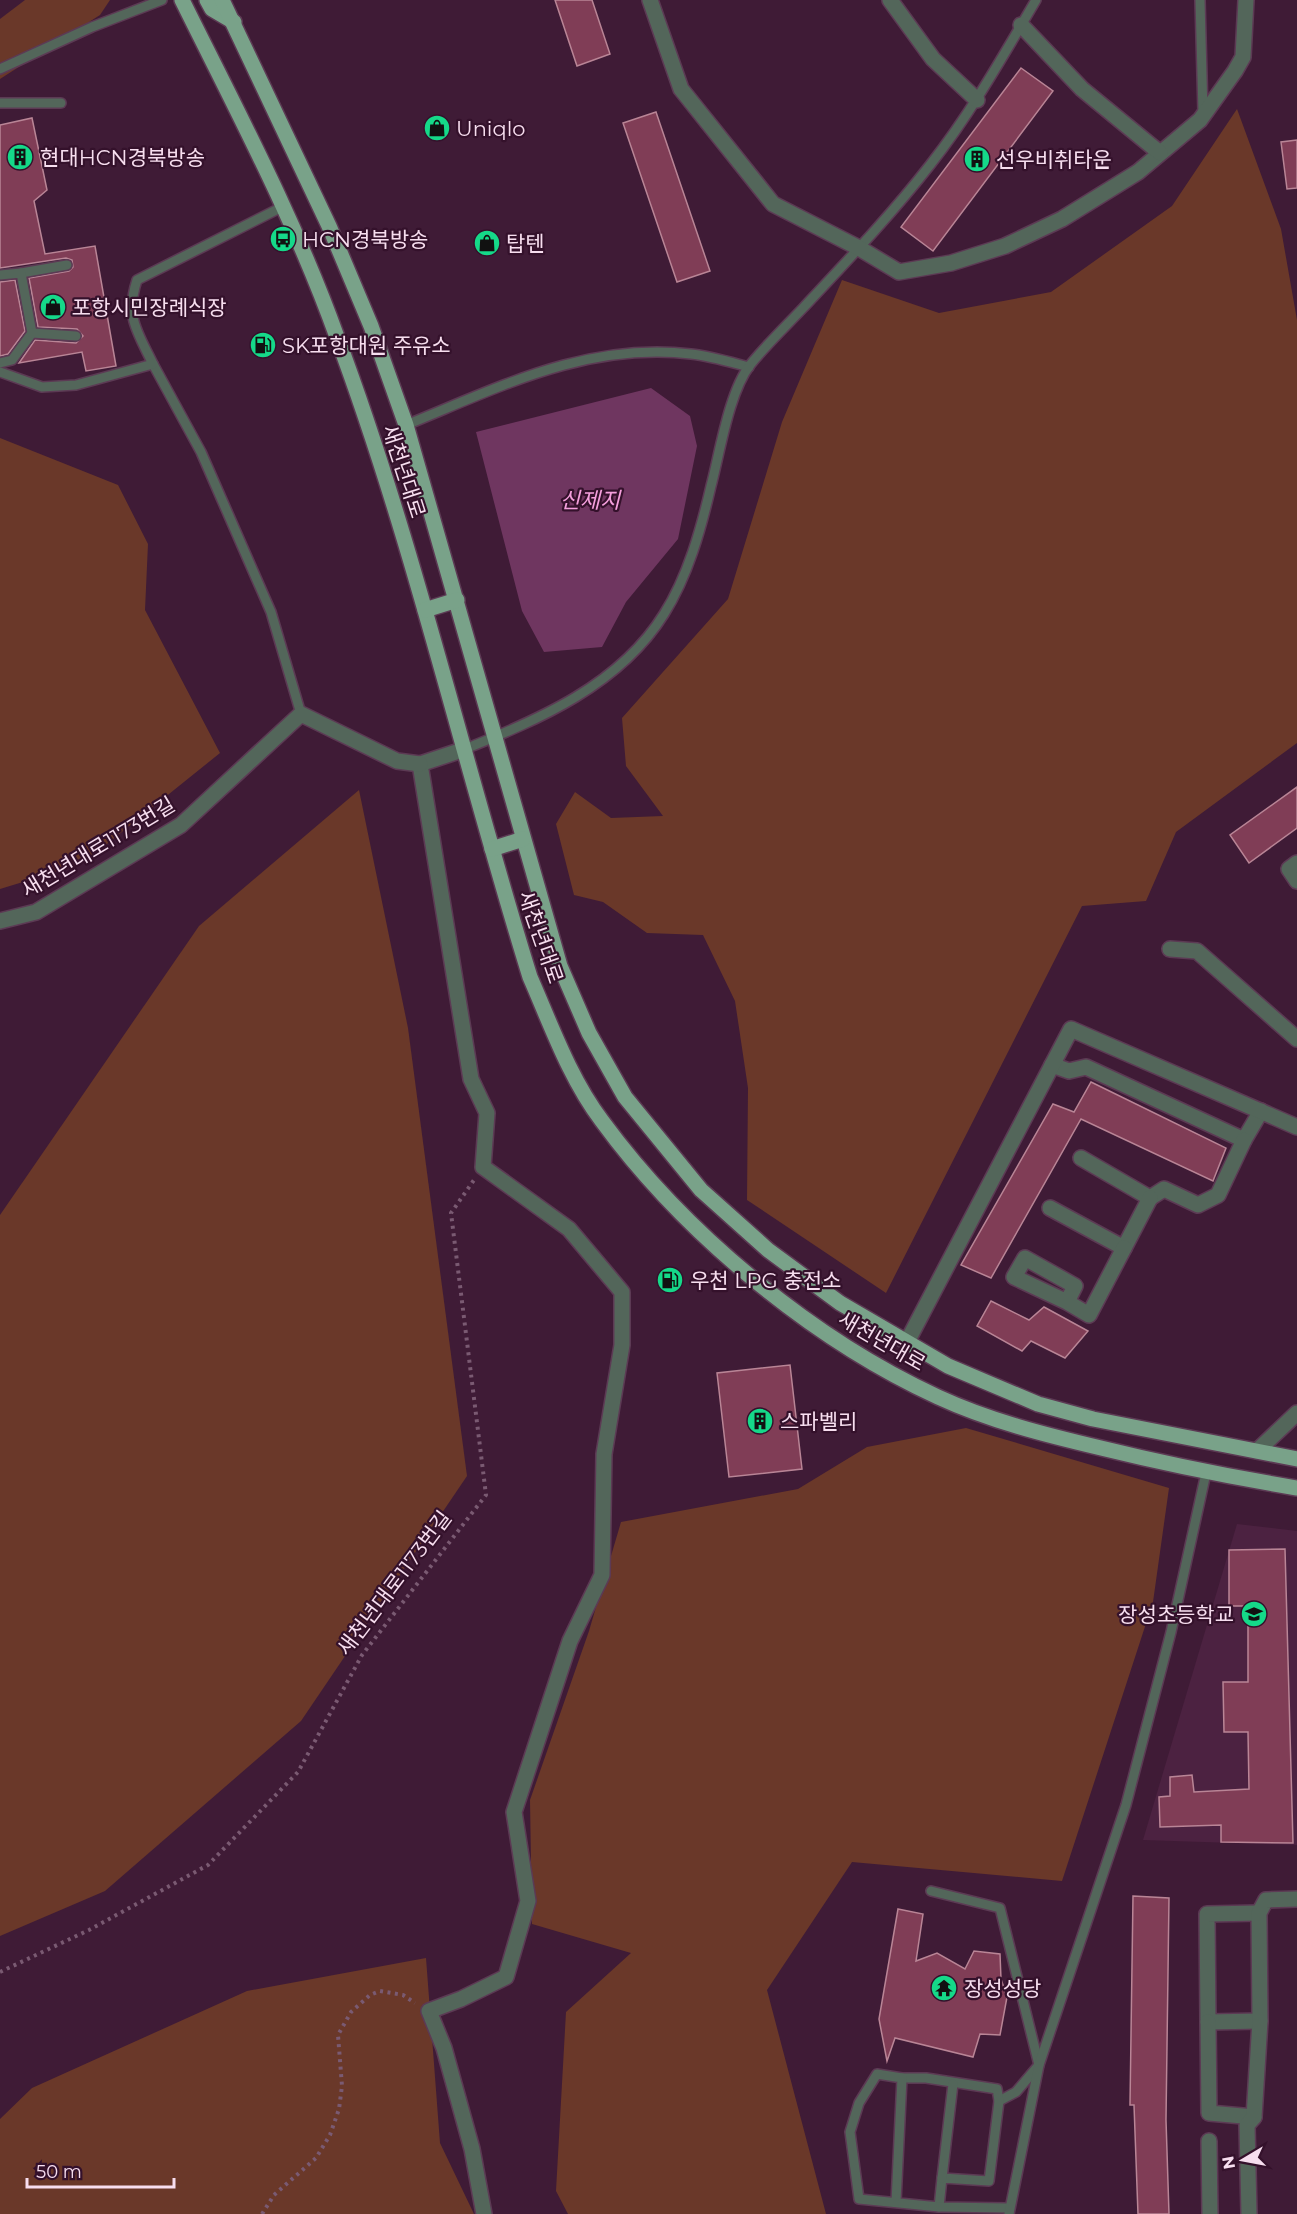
<svg xmlns="http://www.w3.org/2000/svg" width="1297" height="2214" viewBox="0 0 1297 2214" font-family="Montserrat,'Noto Sans KR',sans-serif">
	<rect width="100%" height="100%" fill="#3f1b36"/>
	<polygon fill="#4c2241" points="1237,1524 1297,1531 1297,1845 1143,1840"/>
	<g fill="#6a3829">
		<polygon points="25,0 110,0 100,15 0,79 0,19"/>
		<polygon points="1237,109 1281,229 1297,320 1297,743 1176,832 1146,901 1082,906 886,1293 747,1200 748,1088 735,1001 703,935 647,933 603,902 574,895 556,824 575,792 611,818 663,816 626,766 622,718 728,599 782,422 842,280 939,313 1051,292 1172,206"/>
		<polygon points="0,438 118,485 148,544 145,610 220,753 82,864 0,889"/>
		<polygon points="359,790 408,1028 467,1476 301,1721 105,1891 0,1936 0,1215 199,926"/>
		<polygon points="966,1428 1169,1488 1153,1602 1062,1881 852,1862 767,1990 826,2214 568,2214 556,2191 566,2012 631,1953 532,1924 530,1800 589,1631 621,1522 798,1489 867,1447"/>
		<polygon points="426,1958 440,2143 474,2214 0,2214 0,2119 32,2088 247,1991"/>
	</g>
	<polygon fill="#6f3660" points="651,388 690,416 697,446 678,539 626,602 602,647 544,652 522,611 476,432"/>
	<g fill="#803d56" stroke="#b98596" stroke-width="1.5">
		<polygon points="555,0 592,0 610,54 577,66"/>
		<polygon points="1021,68 1053,91 933,251 901,227"/>
		<polygon points="656,112 710,271 677,282 623,123"/>
		<polygon points="32,118 47,190 34,201 45,254 95,246 116,366 86,371 82,352 19,363 35,340 76,343 83,336 77,329 38,327 29,278 69,271 73,267 72,260 66,258 0,268 0,125"/>
		<polygon points="1297,140 1297,188 1287,189 1281,142"/>
		<polygon points="15,280 25,331 8,354 0,356 0,282"/>
		<polygon points="1297,787 1297,828 1249,863 1230,835"/>
		<polygon points="1091,1082 1226,1148 1213,1181 1081,1119 991,1278 961,1265 1053,1104 1074,1112"/>
		<polygon points="991,1301 1029,1320 1044,1307 1088,1331 1065,1358 1031,1341 1022,1351 977,1326"/>
		<polygon points="790,1365 802,1469 729,1477 717,1373"/>
		<polygon points="1285,1549 1293,1843 1221,1842 1221,1825 1160,1827 1159,1797 1170,1796 1170,1777 1192,1775 1194,1792 1249,1789 1248,1732 1224,1732 1223,1682 1248,1682 1248,1606 1229,1606 1229,1550"/>
		<polygon points="1133,1896 1169,1898 1166,2120 1169,2214 1138,2214 1134,2105 1130,2105"/>
		<polygon points="898,1909 923,1914 916,1961 937,1953 965,1969 974,1951 1000,1954 1001,1979 1007,1997 1000,2035 980,2034 973,2057 895,2038 887,2061 879,2019"/>
	</g>
	<g fill="none" stroke-linecap="round" stroke-linejoin="round">
		<defs>
			<g id="lane">
				<polyline points="1200,0 1203,113"/>
				<polyline points="0,69 92,27 162,0"/>
				<polyline points="0,103 61,103"/>
				<polyline points="21,273 67,265"/>
				<polyline points="0,275 21,273 32,333 12,360 0,363"/>
				<polyline points="32,333 76,336"/>
				<polyline points="153,364 201,452 271,612 301,714"/>
				<path d="M0,372L42,387L76,385L153,364C137,331 125,317 137,280L284,206"/>
				<path d="M406,425C500,387 586,342 691,354C710,356 730,362 749,367"/>
				<path d="M465,749C538,720 620,685 664,614C688,576 701,529 711,486C720,452 729,392 750,365C766,345 786,326 803,308C847,261 891,215 930,165C971,113 1003,56 1036,0"/>
				<polyline points="931,1891 1000,1908 1039,2065 1016,2092 999,2101"/>
				<polyline points="902,2078 926,2078 997,2089 999,2101 989,2181 942,2178 939,2207"/>
				<polyline points="942,2178 953,2084"/>
				<polyline points="896,2202 902,2078 877,2074 859,2103 850,2132 859,2199 939,2207 1009,2208"/>
				<polyline points="1009,2214 1039,2065 1126,1805 1171,1632 1206,1473"/>
			</g>
			<g id="street">
				<polyline points="650,0 681,89 773,204 859,248 899,272 951,263 1005,246 1062,219 1138,172 1200,120 1235,71 1243,57 1246,0"/>
				<polyline points="890,0 933,59 977,100"/>
				<polyline points="1021,25 1082,89 1160,153"/>
				<polyline points="465,749 420,764 471,1079 487,1113 483,1167 569,1229 622,1292 622,1345 604,1454 602,1575 570,1641 514,1812 528,1901 506,1977 461,1999 429,2011 444,2048 472,2149 484,2214"/>
				<polyline points="1297,863 1289,869 1297,881"/>
				<polyline points="0,921 36,912 181,825 301,714 397,761 420,764"/>
				<polyline points="1170,949 1197,951 1297,1039"/>
				<polyline points="1052,1065 1069,1071 1086,1067 1244,1140 1261,1111"/>
				<polyline points="1081,1158 1150,1198 1164,1189 1198,1205 1218,1195 1244,1140"/>
				<polyline points="1050,1208 1124,1248 1150,1198"/>
				<polyline points="1067,1302 1014,1277 1025,1258 1075,1286 1067,1302 1089,1315 1124,1248"/>
				<polyline points="907,1342 1071,1029 1297,1127"/>
				<polyline points="1257,1451 1297,1413"/>
				<polyline points="1259,1913 1207,1914 1208,2022 1260,2021"/>
				<polyline points="1208,2022 1209,2113 1254,2117"/>
				<polyline points="1209,2141 1210,2214"/>
				<polyline points="1249,2214 1247,2125 1254,2117 1260,2021 1259,1913 1266,1900 1297,1899"/>
			</g>
			<g id="primary">
				<path d="M182,0C237,111 295,220 337,337C415,546 464,765 530,977C551,1025 570,1079 602,1121C684,1233 812,1339 938,1397C990,1421 1046,1435 1101,1448C1166,1464 1231,1477 1297,1488"/>
				<polyline points="207,0 212,9 234,22"/>
				<polyline points="222,0 329,226 371,326 406,425 560,966 589,1033 625,1097 701,1190 768,1250 840,1303 948,1366 1038,1404 1093,1419 1297,1459"/>
				<polyline points="425,610 457,600"/>
				<polyline points="492,849 523,839"/>
			</g>
		</defs>
		<use href="#lane" stroke="#5c3a54" stroke-width="12"/>
		<use href="#street" stroke="#5c3a54" stroke-width="18"/>
		<use href="#primary" stroke="#5c3a54" stroke-width="18"/>
		<g stroke="#7a5a72" stroke-width="4" stroke-dasharray="3 4.5" stroke-linecap="butt">
			<polyline points="0,1972 89,1930 208,1865 298,1772 362,1655 486,1495 451,1213 474,1180"/>
			<polyline points="262,2214 274,2195 316,2158 330,2135 339,2109 342,2086 338,2035 351,2012 370,1995 380,1991 403,1995 415,2003"/>
		</g>
		<use href="#lane" stroke="#53665a" stroke-width="9"/>
		<use href="#street" stroke="#53665a" stroke-width="15"/>
		<use href="#primary" stroke="#79a289" stroke-width="15"/>
	</g>
	<defs>
		<symbol id="shop-disc" viewBox="-11 -11 22 22"><circle r="9.5" fill="#15d989" stroke="#34112b"/><path d="M-5-2.5h2.3a2.7 3.5 0 0 1 5.4 0H5L5.5 6h-11ZM-1.5-2.5h3a1.5 2.3 0 0 0-3 0Z" fill="#111"/></symbol>
		<symbol id="building-disc" viewBox="-11 -11 22 22"><circle r="9.5" fill="#15d989" stroke="#34112b"/><path d="M-4-6H4V6H1V3H-1V6H-4ZM-2.5-4.3h1.7v1.8h-1.7ZM.8-4.3h1.7v1.8H.8ZM-2.5-1h1.7V.8h-1.7ZM.8-1h1.7V.8H.8Z" fill="#111"/></symbol>
		<symbol id="bus-disc" viewBox="-11 -11 22 22"><circle r="9.5" fill="#15d989" stroke="#34112b"/><path d="M-5-6H5V4H4V6H2V4H-2V6H-4V4H-5ZM-3.5-4V0h7V-4ZM-3.5 1.2v1.5H-2V1.2ZM2 1.2v1.5H3.5V1.2Z" fill="#111"/></symbol>
		<symbol id="fuel-disc" viewBox="-11 -11 22 22"><circle r="9.5" fill="#15d989" stroke="#34112b"/><path d="M-5.5-6h7V0h2V4h1.3V-2.5L3-4.5l.8-.8L6-3V5H2.5V1h-1V6h-7ZM-4.2-4.7v3.2H.2V-4.7Z" fill="#111"/></symbol>
		<symbol id="school-disc" viewBox="-11 -11 22 22"><circle r="9.5" fill="#15d989" stroke="#34112b"/><path d="M0-5L7-2L0 1L-7-2ZM-4 1L0 2.5L4 1V4Q0 6-4 4Z" fill="#111"/></symbol>
		<symbol id="temple-disc" viewBox="-11 -11 22 22"><circle r="9.5" fill="#15d989" stroke="#34112b"/><path d="M0-6L5-2H3V0L6.5 2.5H4V6H1.5V3h-3V6H-4V2.5H-6.5L-3 0V-2H-5Z" fill="#111"/></symbol>
	</defs>
	<g fill-rule="evenodd">
		<use href="#shop-disc" x="422" y="113" width="30" height="30"/>
		<use href="#building-disc" x="5" y="142" width="30" height="30"/>
		<use href="#building-disc" x="962" y="144" width="30" height="30"/>
		<use href="#bus-disc" x="268" y="224" width="30" height="30"/>
		<use href="#shop-disc" x="472" y="228" width="30" height="30"/>
		<use href="#shop-disc" x="38" y="292" width="30" height="30"/>
		<use href="#fuel-disc" x="248" y="330" width="30" height="30"/>
		<use href="#fuel-disc" x="655" y="1265" width="30" height="30"/>
		<use href="#building-disc" x="745" y="1406" width="30" height="30"/>
		<use href="#school-disc" x="1239" y="1599" width="30" height="30"/>
		<use href="#temple-disc" x="929" y="1973" width="30" height="30"/>
	</g>
	<g text-anchor="middle" dominant-baseline="central" stroke-width="4.5" stroke-linejoin="round" paint-order="stroke">
		<g font-size="21" fill="#f7deef" stroke="#34112b" text-anchor="start">
			<text x="456" y="128">Uniqlo</text>
			<text x="40" y="157">현대HCN경북방송</text>
			<text x="996" y="159">선우비취타운</text>
			<text x="302" y="239">HCN경북방송</text>
			<text x="506" y="243">탑텐</text>
			<text x="72" y="307">포항시민장례식장</text>
			<text x="282" y="345">SK포항대원 주유소</text>
			<text x="690" y="1280">우천 LPG 충전소</text>
			<text x="780" y="1421">스파벨리</text>
			<text x="1234" y="1614" text-anchor="end">장성초등학교</text>
			<text x="964" y="1988">장성성당</text>
		</g>
		<g font-size="21" fill="#f7deef" stroke="#34112b">
			<text transform="translate(404 471) rotate(72)">새천년대로</text>
			<text transform="translate(98 847) rotate(-31)">새천년대로1173번길</text>
			<text transform="translate(541 937) rotate(71)">새천년대로</text>
			<text transform="translate(882 1341) rotate(30)">새천년대로</text>
			<text transform="translate(394 1583) rotate(-53)">새천년대로1173번길</text>
		</g>
		<g font-size="22" font-style="italic" fill="#f59fdd" stroke="#34112b">
			<text x="590" y="500">신제지</text>
		</g>
	</g>
	<g transform="translate(1243 2160) rotate(260)" stroke="#34112b" stroke-width="4.5" paint-order="stroke">
	<path d="M0-4.5L10 22L0 15L-10 22Z" fill="#f7deef"/>
	<text y="-9" font-size="16" font-weight="bold" text-anchor="middle" fill="#f7deef">N</text>
	</g>
	<path d="M27 2178v9h147v-9" fill="none" stroke="#f7deef" stroke-width="3"/>
	<text x="36" y="2178" font-size="18" fill="#f7deef" stroke="#34112b" stroke-width="4.5" paint-order="stroke">50 m</text>
</svg>
